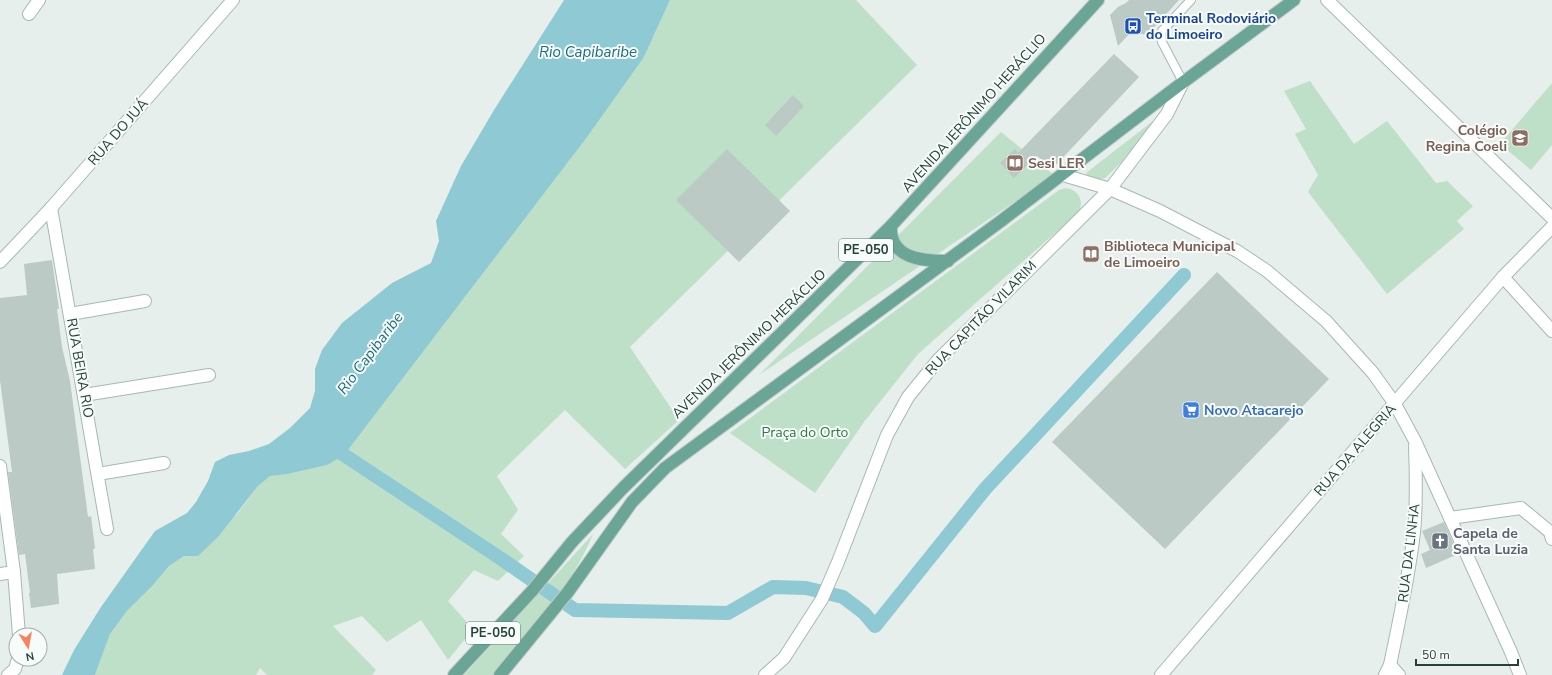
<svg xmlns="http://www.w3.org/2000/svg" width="1552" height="675" viewBox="0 0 1552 675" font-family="'Nunito Sans',sans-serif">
	<rect width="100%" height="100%" fill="#e6efeb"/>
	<g fill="#bfe0c8">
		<polygon points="670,0 856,0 917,65 630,347 679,420 625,469 565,410 497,476 518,510 501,534 524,556 498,581 474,570 448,601 473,629 448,660 421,620 387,642 362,616 333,626 376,670 372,675 267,675 260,668 256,675 95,675 110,634 127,611 151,586 169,566 184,556 237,514 258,486 270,475 288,474 327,465 644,57"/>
		<polygon points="1310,81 1354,144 1387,121 1436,183 1447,181 1473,206 1457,221 1464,229 1387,294 1308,192 1318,175 1295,134 1306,129 1284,91"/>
		<polygon points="1552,83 1552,145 1531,170 1500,144"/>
		<polygon points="1153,121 1128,156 1105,178 1096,181 1090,178 1086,173"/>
		<polygon points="1001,132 1054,175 759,375"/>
		<path d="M1066,188C1079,190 1084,201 1079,212L918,354L864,422L815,493L730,433L1059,190Z"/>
		<path d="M593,534C571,588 530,631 493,675H464Z"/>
	</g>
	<polygon fill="#8ec9d4" points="564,0 670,0 644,57 587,137 344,455 327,465 288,474 270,476 258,486 218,537 198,556 184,556 169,566 152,586 127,611 110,634 95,675 62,675 74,650 101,607 155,531 187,513 196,502 208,481 215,462 229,455 249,451 269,444 290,428 310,408 315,391 315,369 322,350 342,323 392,283 431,263 439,241 436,221 461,166 494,110"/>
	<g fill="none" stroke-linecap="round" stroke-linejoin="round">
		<polyline stroke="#8ec9d4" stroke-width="14" points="328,446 344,455 503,560 575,610 728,613 773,587 806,588 843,597 864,613 875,626 985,489 1184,275"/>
	</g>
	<g fill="#bbcac4">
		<polygon points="1129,0 1179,0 1147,35 1131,32 1118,46 1110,15 1118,7 1126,3"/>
		<polygon points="1114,54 1139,77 1052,169 1037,156 1014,178 1000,163 1015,149 1018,153"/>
		<polygon points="793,95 804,106 776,136 765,125"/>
		<polygon points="727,149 790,211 739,262 676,200"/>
		<polygon points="52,260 59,309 57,309 62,347 70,381 88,517 91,516 95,549 93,549 95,569 57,574 59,604 31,608 29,593 30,593 25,554 19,555 8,472 12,472 0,380 0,298 27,295 24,264"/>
		<polygon points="1217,272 1329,379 1165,549 1052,442"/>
		<polygon points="1444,522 1458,554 1426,568 1421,554 1430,550 1422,531"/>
	</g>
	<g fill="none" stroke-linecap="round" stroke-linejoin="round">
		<defs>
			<polyline id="service" points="1183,82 1162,42 1161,36 1162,31 1191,0"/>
			<g id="minor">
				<polyline points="1327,0 1552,218"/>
				<polyline points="29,14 39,0"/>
				<polyline points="51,208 107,529"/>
				<polyline points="0,262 51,208 233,0"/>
				<polyline points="1503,277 1552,331"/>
				<polyline points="70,314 145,301"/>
				<polyline points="84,395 209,375"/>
				<polyline points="1395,404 1415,441 1511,652 1520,675"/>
				<polyline points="0,466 14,572 19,635"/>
				<polyline points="98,474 164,463"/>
				<polyline points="1450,518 1521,508 1550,532 1552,539"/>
				<polyline points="0,574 14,572"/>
				<polyline points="1390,665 1399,675"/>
				<polyline points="8,675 15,669 18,659"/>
				<polyline points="765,675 784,658 822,599 838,562 887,435 908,397 938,360 1110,189 1167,114 1183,82"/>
				<path d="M1385,675L1390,665C1399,621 1409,577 1414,532C1417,504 1416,475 1415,446"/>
			</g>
			<g id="tertiary">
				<polyline points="1063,175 1110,189 1160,211 1237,251 1267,271 1326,321 1373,373 1395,404"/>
				<polyline points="1161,675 1503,277 1552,227"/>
			</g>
			<g id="primary">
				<path d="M891,226C889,259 923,261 948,261"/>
				<polyline points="454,675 532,591 572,542 623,488 891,226 1098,0"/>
				<polyline points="500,675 568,592 632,502 665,468 1001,221 1174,89 1294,0"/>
			</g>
		</defs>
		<use href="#service" stroke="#a8b8b2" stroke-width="10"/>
		<use href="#minor" stroke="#a8b8b2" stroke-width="14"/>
		<use href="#tertiary" stroke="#a8b8b2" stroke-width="14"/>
		<use href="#primary" stroke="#c2cac8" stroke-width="14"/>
		<use href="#service" stroke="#fff" stroke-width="8"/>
		<use href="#minor" stroke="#fff" stroke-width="12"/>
		<use href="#tertiary" stroke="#fff" stroke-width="12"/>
		<use href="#primary" stroke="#6aa596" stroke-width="12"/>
	</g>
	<defs>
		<symbol id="bus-square" viewBox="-11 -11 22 22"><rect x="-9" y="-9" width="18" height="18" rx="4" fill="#1a4fb4" stroke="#f7fbf9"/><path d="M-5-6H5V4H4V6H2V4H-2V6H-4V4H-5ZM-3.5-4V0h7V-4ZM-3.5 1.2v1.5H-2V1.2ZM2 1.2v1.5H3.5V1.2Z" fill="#fff"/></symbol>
		<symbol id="university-square" viewBox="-11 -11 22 22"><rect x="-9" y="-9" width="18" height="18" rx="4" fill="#8d6e63" stroke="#f7fbf9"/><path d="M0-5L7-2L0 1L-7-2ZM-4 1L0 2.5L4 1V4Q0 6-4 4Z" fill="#fff"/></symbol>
		<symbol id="library-square" viewBox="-11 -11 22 22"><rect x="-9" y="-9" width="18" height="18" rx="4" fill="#8d6e63" stroke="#f7fbf9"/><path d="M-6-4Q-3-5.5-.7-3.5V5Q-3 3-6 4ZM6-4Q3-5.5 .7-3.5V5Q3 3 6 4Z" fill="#fff"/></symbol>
		<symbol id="supermarket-square" viewBox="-11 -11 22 22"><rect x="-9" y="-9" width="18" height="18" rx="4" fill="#3f7fe0" stroke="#f7fbf9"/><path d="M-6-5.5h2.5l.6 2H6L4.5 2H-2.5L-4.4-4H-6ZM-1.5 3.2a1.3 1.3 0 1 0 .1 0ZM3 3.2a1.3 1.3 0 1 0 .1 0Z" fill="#fff"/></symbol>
		<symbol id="church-square" viewBox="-11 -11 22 22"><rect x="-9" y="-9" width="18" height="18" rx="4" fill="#6b7280" stroke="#f7fbf9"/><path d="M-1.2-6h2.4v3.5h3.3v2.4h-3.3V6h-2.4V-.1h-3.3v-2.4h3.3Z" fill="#fff"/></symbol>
	</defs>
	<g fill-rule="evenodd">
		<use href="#bus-square" x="1123" y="16" width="20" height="20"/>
		<use href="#university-square" x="1510" y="128" width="20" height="20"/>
		<use href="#library-square" x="1005" y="153" width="20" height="20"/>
		<use href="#library-square" x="1081" y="244" width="20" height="20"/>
		<use href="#supermarket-square" x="1181" y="400" width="20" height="20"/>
		<use href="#church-square" x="1430" y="531" width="20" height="20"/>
	</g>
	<g text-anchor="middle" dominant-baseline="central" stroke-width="4" stroke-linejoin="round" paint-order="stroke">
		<g fill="#f7fbf9" stroke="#637a73" stroke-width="1">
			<rect x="839" y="239" width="54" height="22" rx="3"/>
			<rect x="466" y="622" width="54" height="22" rx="3"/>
		</g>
		<g font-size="13" font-weight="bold" fill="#24423a">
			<text x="866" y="250">PE-050</text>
			<text x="493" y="633">PE-050</text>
		</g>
		<g font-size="14" font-weight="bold" fill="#164399" stroke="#f7fbf9" text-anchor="start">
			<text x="1146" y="18">Terminal Rodoviário<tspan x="1146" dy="16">do Limoeiro</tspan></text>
		</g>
		<g font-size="14" fill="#24423a" stroke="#f7fbf9">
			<text transform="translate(974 113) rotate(-48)">AVENIDA JERÔNIMO HERÁCLIO</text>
			<text transform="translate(118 132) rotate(-49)">RUA DO JUÁ</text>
			<text transform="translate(981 318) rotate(-46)">RUA CAPITÃO VILARIM</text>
			<text transform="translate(749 344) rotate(-44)">AVENIDA JERÔNIMO HERÁCLIO</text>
			<text transform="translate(80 368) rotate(80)">RUA BEIRA RIO</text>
			<text transform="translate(1355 450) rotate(-49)">RUA DA ALEGRIA</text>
			<text transform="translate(1409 553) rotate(-83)">RUA DA LINHA</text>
		</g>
		<g font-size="14" font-weight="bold" fill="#785e54" stroke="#f7fbf9" text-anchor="start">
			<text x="1507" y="130" text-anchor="end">Colégio<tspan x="1507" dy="16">Regina Coeli</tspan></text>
			<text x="1028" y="163">Sesi LER</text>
			<text x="1104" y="246">Biblioteca Municipal<tspan x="1104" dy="16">de Limoeiro</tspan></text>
		</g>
		<g font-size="14" font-weight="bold" fill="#366cbe" stroke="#f7fbf9" text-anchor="start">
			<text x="1204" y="410">Novo Atacarejo</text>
		</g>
		<g font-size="14" fill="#2d7a4b" stroke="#f7fbf9">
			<text x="805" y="432">Praça do Orto</text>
		</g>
		<g font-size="14" font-weight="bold" fill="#5b616d" stroke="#f7fbf9" text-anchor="start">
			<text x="1453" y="533">Capela de<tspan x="1453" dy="16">Santa Luzia</tspan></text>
		</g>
		<g font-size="15" font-style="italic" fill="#1c6f80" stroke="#f7fbf9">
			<text x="588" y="52">Rio Capibaribe</text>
			<text transform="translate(370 353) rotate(-53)">Rio Capibaribe</text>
		</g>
	</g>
	<g transform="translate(28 647) rotate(169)"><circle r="19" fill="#f7fbf9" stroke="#a3b1ad"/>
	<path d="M0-3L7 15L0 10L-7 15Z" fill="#f4845f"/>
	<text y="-6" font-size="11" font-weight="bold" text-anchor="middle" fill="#24423a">N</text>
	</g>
	<path d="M1416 659v6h102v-6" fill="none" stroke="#24423a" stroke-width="2"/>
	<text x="1422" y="659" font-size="12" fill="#24423a" stroke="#f7fbf9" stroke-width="3" paint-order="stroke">50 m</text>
</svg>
